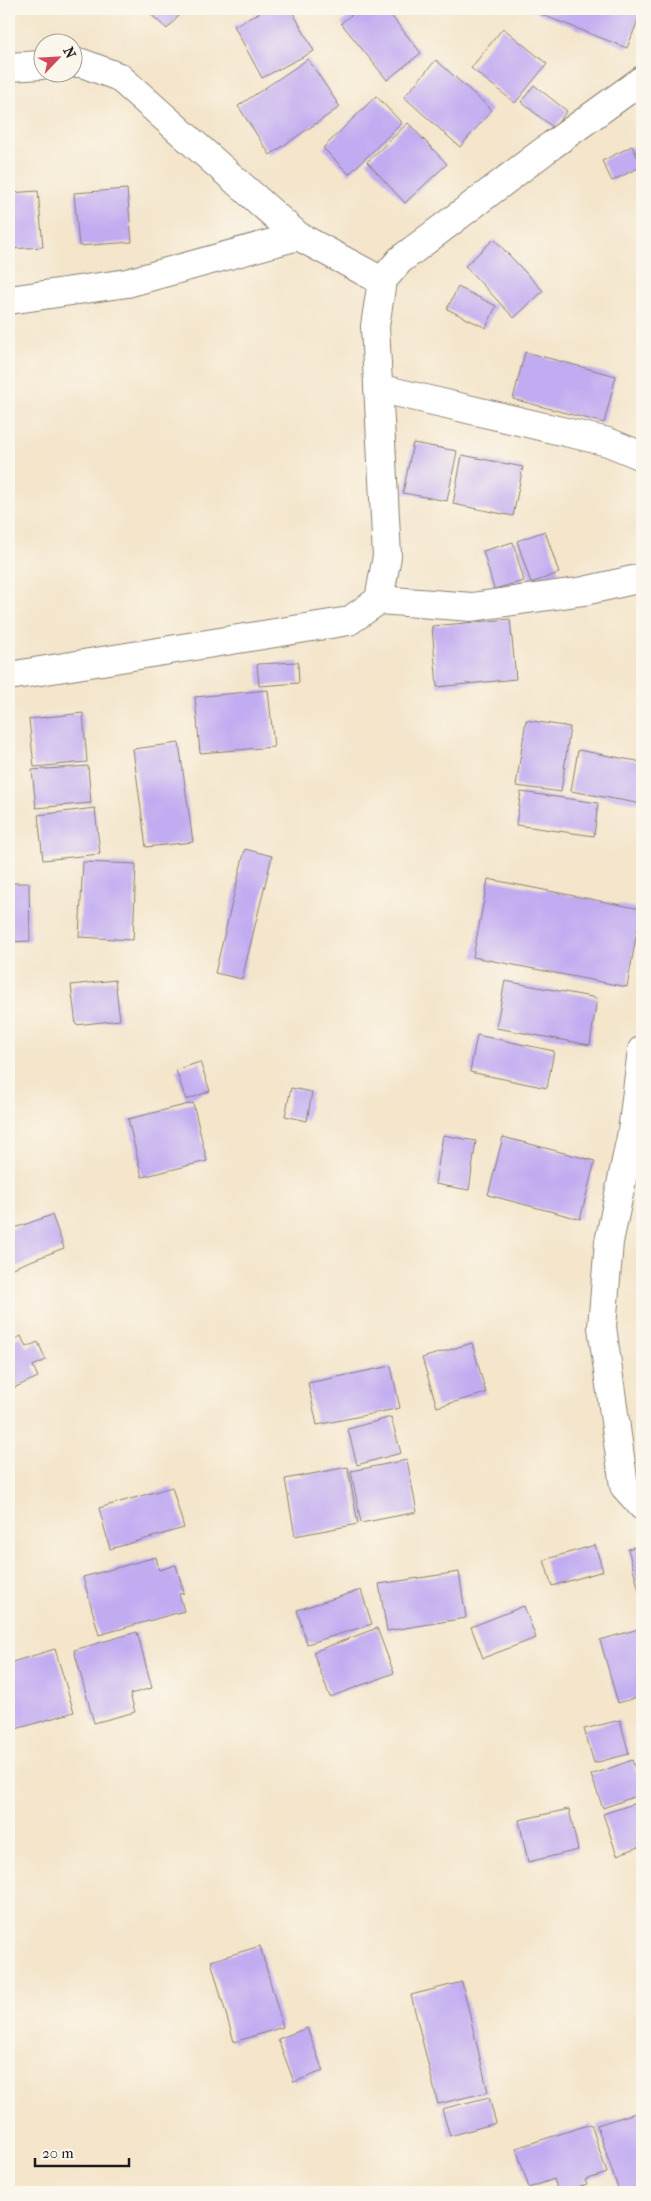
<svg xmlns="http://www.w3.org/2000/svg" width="651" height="2201" viewBox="0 0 651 2201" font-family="'IM FELL French Canon',serif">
	<rect width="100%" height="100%" fill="#fbf7ec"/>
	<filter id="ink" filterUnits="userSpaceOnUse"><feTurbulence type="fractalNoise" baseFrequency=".02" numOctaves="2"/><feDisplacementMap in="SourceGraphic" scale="10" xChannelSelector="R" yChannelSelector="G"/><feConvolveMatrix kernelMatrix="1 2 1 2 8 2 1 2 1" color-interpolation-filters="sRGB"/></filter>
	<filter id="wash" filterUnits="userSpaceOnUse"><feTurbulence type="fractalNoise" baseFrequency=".0096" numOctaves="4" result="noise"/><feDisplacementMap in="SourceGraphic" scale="20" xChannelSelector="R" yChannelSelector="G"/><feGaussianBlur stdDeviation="1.12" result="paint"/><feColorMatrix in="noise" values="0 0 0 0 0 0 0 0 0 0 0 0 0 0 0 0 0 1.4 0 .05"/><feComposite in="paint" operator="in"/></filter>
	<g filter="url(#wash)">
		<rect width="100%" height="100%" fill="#f4e5cb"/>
		<g id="blocks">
			<g fill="#c1acf1">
				<polygon points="145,9 185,9 167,29"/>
				<polygon points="267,9 291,9 314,51 262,78 234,26"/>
				<polygon points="359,9 386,9 421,53 387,80 341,23"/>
				<polygon points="537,9 642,9 642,10 627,48 535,12"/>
				<polygon points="503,28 547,64 515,103 471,68"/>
				<polygon points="308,59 340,107 270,155 238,106"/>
				<polygon points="436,60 492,110 460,147 404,97"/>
				<polygon points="534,85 567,111 554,128 521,102"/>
				<polygon points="376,96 402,123 349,174 323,148"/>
				<polygon points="408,123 447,164 405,203 367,162"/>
				<polygon points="632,146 642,166 612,181 602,161"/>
				<polygon points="127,189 132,242 79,246 74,193"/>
				<polygon points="38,191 43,247 9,249 9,193"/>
				<polygon points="494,239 543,291 514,318 465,266"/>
				<polygon points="458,287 496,306 486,328 447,309"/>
				<polygon points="525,352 616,376 604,423 513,399"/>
				<polygon points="413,443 457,451 447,501 403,493"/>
				<polygon points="462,455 523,467 513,516 453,504"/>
				<polygon points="545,531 559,573 531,583 517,541"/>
				<polygon points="513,542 524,581 494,589 483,551"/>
				<polygon points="510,619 516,679 437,687 432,626"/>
				<polygon points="298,662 299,683 259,686 257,664"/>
				<polygon points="268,690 274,747 200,753 195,697"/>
				<polygon points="83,713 87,762 34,767 29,719"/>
				<polygon points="526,720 570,727 561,792 516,786"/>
				<polygon points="179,743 193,842 146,847 133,749"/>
				<polygon points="578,750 642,762 642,804 571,791"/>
				<polygon points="88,766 91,803 36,808 32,770"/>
				<polygon points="521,792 598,803 594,836 516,825"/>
				<polygon points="95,808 100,854 43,860 38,815"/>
				<polygon points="245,849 272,856 242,979 215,973"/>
				<polygon points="83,862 136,864 133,940 79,937"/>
				<polygon points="488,879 641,909 627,987 473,957"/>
				<polygon points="9,883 29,883 30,941 9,942"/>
				<polygon points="115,980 120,1020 76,1025 71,985"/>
				<polygon points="505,981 597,998 590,1045 496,1028"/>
				<polygon points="477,1035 554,1051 547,1088 470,1072"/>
				<polygon points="200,1062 210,1091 186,1100 176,1070"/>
				<polygon points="291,1088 312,1092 307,1121 285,1116"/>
				<polygon points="193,1103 207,1161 142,1177 128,1119"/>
				<polygon points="443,1135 476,1141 469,1190 435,1184"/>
				<polygon points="503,1137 595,1161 580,1219 488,1195"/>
				<polygon points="52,1215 64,1248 10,1269 9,1230"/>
				<polygon points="21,1336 26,1347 38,1342 46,1360 33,1366 38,1377 9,1390 9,1342"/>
				<polygon points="472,1343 486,1393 437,1407 422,1358"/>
				<polygon points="391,1366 400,1408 317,1425 308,1383"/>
				<polygon points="391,1417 401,1453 357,1465 348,1429"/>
				<polygon points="407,1460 417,1512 361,1523 351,1471"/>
				<polygon points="348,1467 358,1524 295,1536 285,1479"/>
				<polygon points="172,1487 184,1528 110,1549 99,1508"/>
				<polygon points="595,1545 603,1571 552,1586 544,1560"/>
				<polygon points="642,1545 642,1602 628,1549"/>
				<polygon points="156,1557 159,1570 176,1565 184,1593 179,1594 184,1611 99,1635 83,1577"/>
				<polygon points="459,1572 466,1618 387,1631 379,1584"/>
				<polygon points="361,1590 372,1624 307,1644 297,1610"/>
				<polygon points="524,1606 536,1638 483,1658 471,1627"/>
				<polygon points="377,1628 394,1673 330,1697 313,1652"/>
				<polygon points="642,1628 642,1696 618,1703 600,1640"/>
				<polygon points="137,1632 152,1688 130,1694 135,1712 94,1723 74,1650"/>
				<polygon points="55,1649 74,1712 9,1731 9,1663"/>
				<polygon points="620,1720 629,1754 594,1763 584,1729"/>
				<polygon points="632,1760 642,1788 642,1794 603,1808 591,1775"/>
				<polygon points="642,1801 642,1846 617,1855 603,1814"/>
				<polygon points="569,1809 578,1850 528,1862 519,1820"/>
				<polygon points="260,1946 283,2027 234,2042 211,1961"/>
				<polygon points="462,1982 488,2092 438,2104 411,1995"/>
				<polygon points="307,2028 323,2071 294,2082 278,2039"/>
				<polygon points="489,2097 496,2123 450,2136 442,2109"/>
				<polygon points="642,2111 642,2185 619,2192 597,2125"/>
				<polygon points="591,2124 607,2173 585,2180 587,2185 565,2192 558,2192 554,2179 529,2188 516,2148"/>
			</g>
		</g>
	</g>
	<g filter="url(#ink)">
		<use href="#blocks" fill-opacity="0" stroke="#888074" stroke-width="1"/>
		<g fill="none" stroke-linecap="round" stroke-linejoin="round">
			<defs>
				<g id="minor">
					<polyline points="72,63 82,63 119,77 298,236 382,281"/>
					<polyline points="9,67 42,65"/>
					<polyline points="9,300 127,283 298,236"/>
					<polyline points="378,388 608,442 642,456"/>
					<polyline points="379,600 472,607 584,591 642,578"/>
					<polyline points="9,676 349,621 379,600 387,556 375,326 382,281 400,260 552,145 642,80"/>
					<polyline points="642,1050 632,1132 609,1242 602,1327 624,1486 642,1506"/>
				</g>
			</defs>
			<use href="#minor" stroke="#888074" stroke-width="30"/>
			<use href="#minor" stroke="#fff" stroke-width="28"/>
		</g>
	</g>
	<rect width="651" height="2201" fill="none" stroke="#fbf7ec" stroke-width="30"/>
	<g transform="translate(58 58) rotate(65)"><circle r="24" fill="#fbf7ec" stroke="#a29f99"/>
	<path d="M0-4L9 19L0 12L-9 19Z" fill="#d1495b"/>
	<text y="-8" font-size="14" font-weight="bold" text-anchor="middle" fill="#1c1c1c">N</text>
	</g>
	<path d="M35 2158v8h94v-8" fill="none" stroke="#1c1c1c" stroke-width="2.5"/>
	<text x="42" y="2158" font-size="15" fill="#1c1c1c" stroke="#fbf7ec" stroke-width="4" paint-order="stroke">20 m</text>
</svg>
